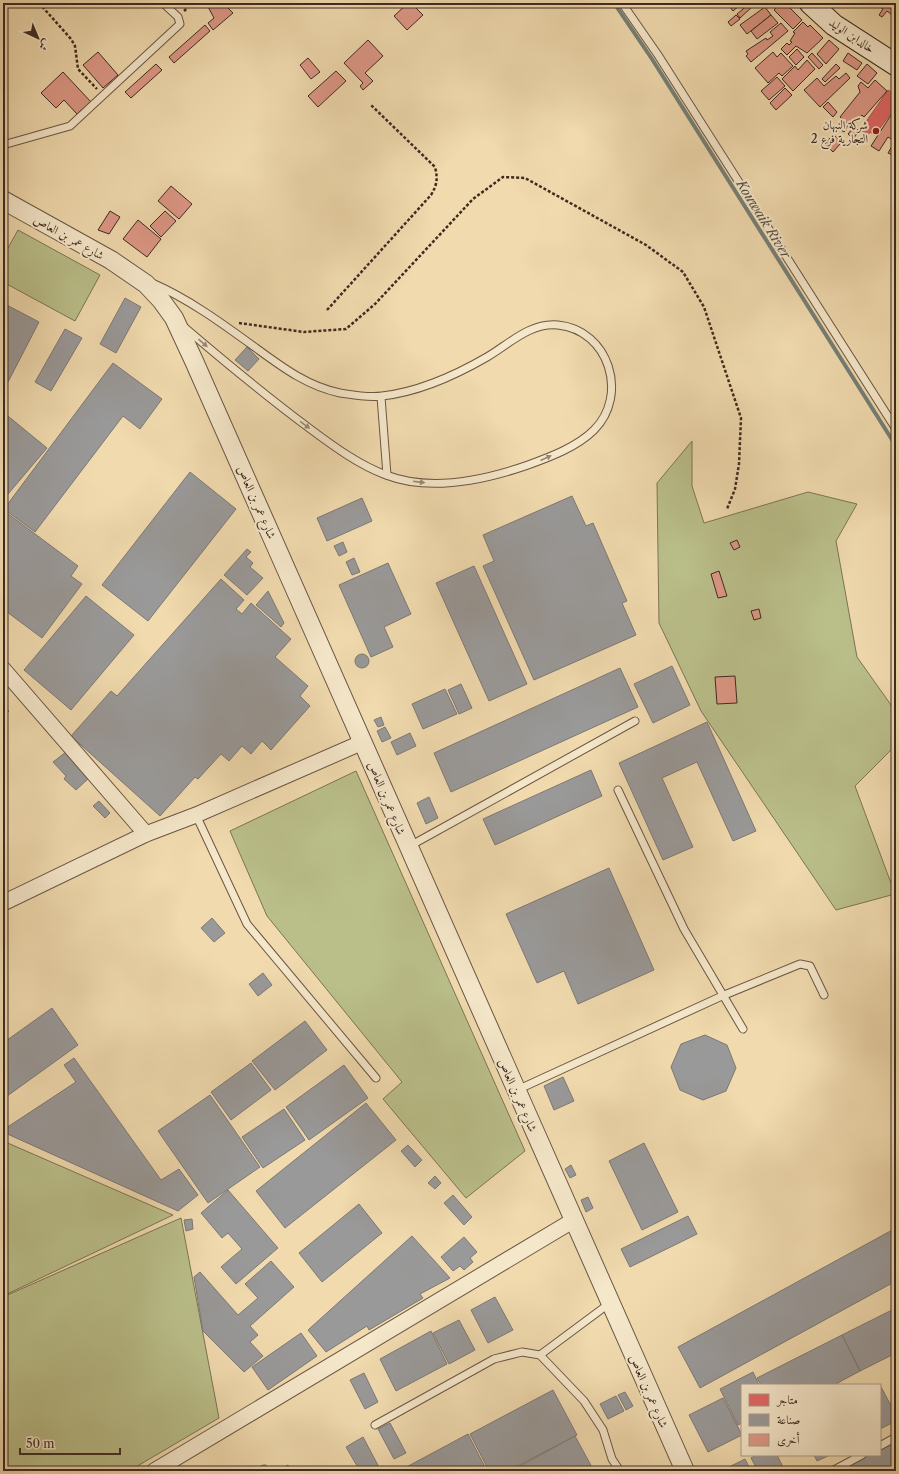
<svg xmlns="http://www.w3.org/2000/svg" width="899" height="1474" viewBox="0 0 899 1474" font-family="'Libre Caslon Text',Amiri,serif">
	<rect width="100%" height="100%" fill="#f0daae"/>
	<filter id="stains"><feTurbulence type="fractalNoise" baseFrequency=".005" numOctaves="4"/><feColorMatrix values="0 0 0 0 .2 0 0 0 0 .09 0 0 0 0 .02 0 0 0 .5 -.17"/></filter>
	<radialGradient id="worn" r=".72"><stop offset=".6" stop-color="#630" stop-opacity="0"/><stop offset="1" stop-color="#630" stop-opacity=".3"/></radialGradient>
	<g fill="#babf8a" stroke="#7c7456">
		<polygon points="18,230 100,275 75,321 3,282 3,257"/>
		<polygon points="692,441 692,486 704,523 808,492 857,504 836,541 857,657 896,712 896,745 855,786 895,894 836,910 701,711 659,623 657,483"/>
		<polygon points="356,771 525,1151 466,1198 383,1099 402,1082 267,916 230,831"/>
		<polygon points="3,1141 173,1215 3,1296"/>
		<polygon points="181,1218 219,1418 129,1471 4,1471 3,1297"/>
	</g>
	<polygon fill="#e06666" stroke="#af5451" points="888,90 896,95 896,106 875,135 870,132 868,135 862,131 864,127 863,126"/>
	<g fill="#999" stroke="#7e7875">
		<polygon points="125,298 141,307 116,353 100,344"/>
		<polygon points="3,303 39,322 8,382 3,379"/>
		<polygon points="65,329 82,338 51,391 35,382"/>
		<polygon points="247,347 259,359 248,371 235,360"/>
		<polygon points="113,363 162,399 140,429 123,416 35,532 4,509"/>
		<polygon points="3,412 47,448 3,500"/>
		<polygon points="190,472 236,509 148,621 102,585"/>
		<polygon points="572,496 586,526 593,523 627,601 622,603 636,635 534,680 483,566 494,561 483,535"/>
		<polygon points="362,498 372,521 327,541 317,518"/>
		<polygon points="3,510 78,566 71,576 82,584 42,638 3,609"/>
		<polygon points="343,542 347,552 339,556 334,546"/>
		<polygon points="247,549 251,552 246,557 253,563 250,567 263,578 247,595 224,575"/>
		<polygon points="354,558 360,572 352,575 346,562"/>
		<polygon points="388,563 411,614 384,627 393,647 371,657 339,585"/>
		<polygon points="474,566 527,684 489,701 436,583"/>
		<polygon points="221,579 244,600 236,609 242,614 251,603 291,639 275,657 308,686 300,696 310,706 271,750 262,741 251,754 242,746 229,761 221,754 198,779 195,777 160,816 71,736 111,691 117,696"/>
		<polygon points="268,591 284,623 281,627 256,605"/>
		<polygon points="86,596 134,635 71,710 24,670"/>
		<circle cx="362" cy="661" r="7"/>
		<polygon points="672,666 690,705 653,723 634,684"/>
		<polygon points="620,668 638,707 451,792 434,753"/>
		<polygon points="461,684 472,708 459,714 448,690"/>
		<polygon points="445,689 457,714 423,729 412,704"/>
		<polygon points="3,705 9,711 3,717"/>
		<polygon points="381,717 384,725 378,727 374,720"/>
		<polygon points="707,722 756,831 733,841 697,762 662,778 693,847 663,860 619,763"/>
		<polygon points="385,727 391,738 382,742 377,731"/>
		<polygon points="410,733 416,746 397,755 391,742"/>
		<polygon points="66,752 89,778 76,790 64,779 66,776 53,762"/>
		<polygon points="591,770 602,796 495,845 483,819"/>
		<polygon points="429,797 438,818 426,824 417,803"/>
		<polygon points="99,801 110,813 105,818 93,806"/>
		<polygon points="609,868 654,970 578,1004 564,971 537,983 506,914"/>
		<polygon points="212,918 225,933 214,942 201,928"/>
		<polygon points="263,973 272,985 258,996 249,984"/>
		<polygon points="52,1008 78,1045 3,1099 3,1043"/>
		<polygon points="305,1021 327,1050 275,1090 252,1061"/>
		<polygon points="705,1035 727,1045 736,1068 726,1091 703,1100 680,1090 671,1067 681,1044"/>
		<polygon points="74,1058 161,1180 179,1169 198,1195 178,1211 3,1132 3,1130 76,1082 64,1065"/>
		<polygon points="251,1063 271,1090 231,1120 211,1092"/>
		<polygon points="344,1065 368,1098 309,1140 286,1107"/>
		<polygon points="563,1077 574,1101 554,1110 544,1086"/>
		<polygon points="210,1095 260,1167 208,1203 158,1131"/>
		<polygon points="366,1103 396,1140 285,1228 256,1191"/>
		<polygon points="284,1109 305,1140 263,1168 242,1137"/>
		<polygon points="644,1143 678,1212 642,1230 609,1161"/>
		<polygon points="408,1145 422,1160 415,1167 401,1151"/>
		<polygon points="571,1165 576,1175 570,1178 565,1169"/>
		<polygon points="435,1176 441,1183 435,1189 428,1183"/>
		<polygon points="228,1190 278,1248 236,1284 221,1267 242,1249 228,1233 222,1238 201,1213"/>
		<polygon points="453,1195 472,1217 464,1225 444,1203"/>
		<polygon points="588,1197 593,1208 586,1212 581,1200"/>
		<polygon points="359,1204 382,1233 322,1282 299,1253"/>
		<polygon points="688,1216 697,1234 630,1267 621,1249"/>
		<polygon points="192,1219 193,1229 186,1231 184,1220"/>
		<polygon points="896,1228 896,1281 700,1388 678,1347"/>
		<polygon points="412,1236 450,1278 420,1294 423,1298 369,1330 367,1326 326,1352 308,1330"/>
		<polygon points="464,1237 477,1252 470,1258 473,1262 464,1270 460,1266 453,1271 441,1257"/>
		<polygon points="271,1261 294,1287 250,1326 258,1335 250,1342 263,1356 244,1372 203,1331 194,1277 200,1272 238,1315 258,1298 245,1284"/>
		<polygon points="495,1297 513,1330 488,1343 471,1310"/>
		<polygon points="896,1308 896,1353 860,1371 842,1335"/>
		<polygon points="459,1320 475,1350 449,1364 433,1333"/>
		<polygon points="431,1331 447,1364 396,1391 380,1359"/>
		<polygon points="301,1333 317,1356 268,1390 252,1367"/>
		<polygon points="842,1335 860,1371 834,1385 761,1385 757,1378"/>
		<polygon points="753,1372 759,1385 742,1385 742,1423 738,1425 720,1389"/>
		<polygon points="364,1373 378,1402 365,1409 350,1380"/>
		<polygon points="880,1385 896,1415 896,1421 880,1429"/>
		<polygon points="553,1390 577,1435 508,1471 489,1471 470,1434"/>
		<polygon points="625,1392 633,1406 626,1410 618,1395"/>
		<polygon points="616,1396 624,1411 608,1419 600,1404"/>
		<polygon points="723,1398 742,1435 708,1452 689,1415"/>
		<polygon points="390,1423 406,1453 394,1459 378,1429"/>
		<polygon points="468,1434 487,1471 399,1471"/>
		<polygon points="575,1436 594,1471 511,1471"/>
		<polygon points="363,1437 381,1471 360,1471 346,1447"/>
		<polygon points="896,1441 896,1471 838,1471 869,1455 880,1455 880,1450"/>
		<polygon points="757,1455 777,1455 785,1471 758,1471 751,1458"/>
		<polygon points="814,1455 830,1455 817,1461"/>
		<polygon points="745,1459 751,1471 721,1471"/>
		<polygon points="288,1465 291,1471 278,1471"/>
	</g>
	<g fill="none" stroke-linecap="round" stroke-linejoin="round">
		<polyline stroke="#768076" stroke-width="4" points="614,3 652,59 896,446"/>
	</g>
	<g fill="#de9887" stroke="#3e2a21">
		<polygon points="206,3 223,3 233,13 213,30 208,23 214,18"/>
		<polygon points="408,3 411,3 423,15 407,30 394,16"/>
		<polygon points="727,3 738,3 740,5 733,11"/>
		<polygon points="753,3 763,3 757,8"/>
		<polygon points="764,3 773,3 768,7"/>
		<polygon points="781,3 785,3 802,20 793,29 774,10"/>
		<polygon points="883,3 896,3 896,18 887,11 882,17 879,15 883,9 880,7"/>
		<polygon points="749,4 752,7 740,18 737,14"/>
		<polygon points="765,7 771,15 747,34 740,25"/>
		<polygon points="736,15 740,19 731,26 728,22"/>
		<polygon points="771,15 778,23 757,39 751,31"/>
		<polygon points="803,22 808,27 810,25 823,38 807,53 796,46 787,55 781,49 787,43 789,45 792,42 790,41 795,33 793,32"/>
		<polygon points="781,23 788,31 751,62 746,56 748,54 746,51 766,38 767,40 773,36 770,32"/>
		<polygon points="205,25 210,31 174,63 169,57"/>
		<polygon points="368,40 383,56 365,73 373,81 363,90 360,86 363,83 344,63"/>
		<polygon points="829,40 839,49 826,64 817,54"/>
		<polygon points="797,49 804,57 796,65 789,57"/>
		<polygon points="98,52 118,75 103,88 83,65"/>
		<polygon points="773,52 777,57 781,53 793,66 782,76 779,73 768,83 755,68"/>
		<polygon points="812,53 823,65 819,69 808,57"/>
		<polygon points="848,53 862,63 857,70 843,61"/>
		<polygon points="308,58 320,72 311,79 300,65"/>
		<polygon points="807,60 815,69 793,91 782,79 795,66 798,70"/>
		<polygon points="156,64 162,70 131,98 125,92"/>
		<polygon points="836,64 840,68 825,82 822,79"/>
		<polygon points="867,64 877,73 868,84 857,76"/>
		<polygon points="336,71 346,81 318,107 308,96"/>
		<polygon points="63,72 91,102 77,114 64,100 56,108 41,93"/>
		<polygon points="846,73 850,78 820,107 804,90 817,78 824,86 836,76 839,79"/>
		<polygon points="777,77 785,86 769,100 761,91"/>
		<polygon points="875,80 887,91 864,117 862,115 852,127 840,117 860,92 858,86 861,82 868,88"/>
		<polygon points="785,88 792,95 776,110 770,103"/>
		<polygon points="828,102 837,112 833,117 823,107"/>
		<polygon points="896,107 896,142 888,137 879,151 871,146"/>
		<polygon points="843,120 849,124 844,132 838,128"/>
		<polygon points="854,127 859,131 853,139 848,134"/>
		<polygon points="835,136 840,140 839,142 840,144 833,152 825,144 830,138 832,140"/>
		<polygon points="895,141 896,142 896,156 888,153"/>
		<polygon points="171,186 192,204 179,219 158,201"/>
		<polygon points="110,211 120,217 109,234 98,230"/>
		<polygon points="165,211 176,221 161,237 150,226"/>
		<polygon points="138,220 161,239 147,257 123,239"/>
		<polygon points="737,540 740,547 734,550 730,543"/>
		<polygon points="719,571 727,596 718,598 711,574"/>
		<polygon points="759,609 761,618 754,620 751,611"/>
		<polygon points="735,676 737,703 717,704 715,677"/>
	</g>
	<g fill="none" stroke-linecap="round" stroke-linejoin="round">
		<defs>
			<g id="service">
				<polyline points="622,3 658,55 896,429"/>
				<polyline points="3,145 70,126 180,24 178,17 163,3"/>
				<path d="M152,283C189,299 223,324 256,348C282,367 307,386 340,393C353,395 369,398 382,396C418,392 456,375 487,357C509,344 531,322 558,325C609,330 629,395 594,430C577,447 550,457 528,465C485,480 430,492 386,475C359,465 333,446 309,428C266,396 225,362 184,327"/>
				<polyline points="381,397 387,475"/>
				<polyline points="618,790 684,929 743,1029"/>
				<polyline points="196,815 247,924 376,1078"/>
				<polyline points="408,847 635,721"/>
				<polyline points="517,1090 722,996 800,964 810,966 824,995"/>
				<polyline points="540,1355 610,1303"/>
				<polyline points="375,1425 494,1359 522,1352 540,1355 584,1401 603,1430 612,1459 620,1471"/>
				<polyline points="880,1446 896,1437"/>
				<polyline points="261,1471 264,1469"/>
				<polyline points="832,1471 862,1455"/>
			</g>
			<g id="minor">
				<polyline points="3,669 146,834"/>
				<polyline points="3,903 146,834 196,815 363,742"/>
				<polyline points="154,1471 574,1220"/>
			</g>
			<polyline id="tertiary" points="3,200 111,260 146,284 161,300 174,318 194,361 685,1471"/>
			<polyline id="secondary" points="810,3 834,25 896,65"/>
		</defs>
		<use href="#service" stroke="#6a5644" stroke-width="9"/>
		<use href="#minor" stroke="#6a5644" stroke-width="17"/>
		<use href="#tertiary" stroke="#6a5644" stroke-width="20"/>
		<use href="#secondary" stroke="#3e2a21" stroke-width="23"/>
		<g stroke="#3e2a21" stroke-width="2.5" stroke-dasharray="3 2" stroke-linecap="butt">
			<polyline points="39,3 71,39 75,46 78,69 97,89"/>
			<polyline points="184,11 193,3"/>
			<path d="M327,310L431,195C437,185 438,179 435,167L371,105"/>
			<polyline points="239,323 304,332 346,329 375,304 473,199 503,177 525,178 646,245 683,272 704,307 741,418 739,464 735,489 727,509"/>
		</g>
		<use href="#service" stroke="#f5e7ca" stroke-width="7"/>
		<use href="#minor" stroke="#f5e7ca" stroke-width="15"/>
		<use href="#tertiary" stroke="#f5e7ca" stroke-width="18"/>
		<use href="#secondary" stroke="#f5e7ca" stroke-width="21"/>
	</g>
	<defs><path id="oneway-solid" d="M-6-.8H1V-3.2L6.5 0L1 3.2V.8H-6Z"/></defs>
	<g fill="#9a8876">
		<use href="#oneway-solid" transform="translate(203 343) rotate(41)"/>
		<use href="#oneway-solid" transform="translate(305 425) rotate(36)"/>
		<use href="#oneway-solid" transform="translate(546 458) rotate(-24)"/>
		<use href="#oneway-solid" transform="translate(419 482) rotate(7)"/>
	</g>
	<circle fill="#8f2418" stroke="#f5e7ca" stroke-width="1.5" cx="876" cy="131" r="4"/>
	<g text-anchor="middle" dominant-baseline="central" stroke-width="4" stroke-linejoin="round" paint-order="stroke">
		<g font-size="12" fill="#3e2a21" stroke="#f5e7ca">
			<text transform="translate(852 35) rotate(34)">خالدابن الوليد</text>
			<text transform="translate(69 237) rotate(29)">شارع عمر بن العاص</text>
			<text transform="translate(257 502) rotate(66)">شارع عمر بن العاص</text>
			<text transform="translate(387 798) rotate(67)">شارع عمر بن العاص</text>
			<text transform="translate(518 1095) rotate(66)">شارع عمر بن العاص</text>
			<text transform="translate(649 1391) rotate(66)">شارع عمر بن العاص</text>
		</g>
		<g font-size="12" fill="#3e2a21" stroke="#f5e7ca" text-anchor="end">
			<text x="868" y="124">شركة النبهان<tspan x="868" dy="14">التجارية فرع 2</tspan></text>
		</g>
		<g font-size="13" font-style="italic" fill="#554e44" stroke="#f5e7ca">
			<text transform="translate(764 219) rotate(58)">Kouwaik River</text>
		</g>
	</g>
	<rect width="899" height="1474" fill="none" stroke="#f0daae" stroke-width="16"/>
	<rect x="4" y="4" width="891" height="1466" fill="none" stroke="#3e2a21" stroke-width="2"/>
	<rect x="8" y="8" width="883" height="1458" fill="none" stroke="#3e2a21"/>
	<rect x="741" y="1384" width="140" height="72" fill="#f5e7ca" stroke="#ac9b86"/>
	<rect x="749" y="1394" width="20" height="12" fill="#e06666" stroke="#ac9b86"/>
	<text x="777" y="1404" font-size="12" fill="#3e2a21">متاجر</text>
	<rect x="749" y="1414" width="20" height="12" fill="#999999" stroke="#ac9b86"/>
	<text x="777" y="1424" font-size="12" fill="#3e2a21">صناعة</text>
	<rect x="749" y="1434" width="20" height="12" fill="#de9887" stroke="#ac9b86"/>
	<text x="777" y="1444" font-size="12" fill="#3e2a21">أخرى</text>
	<g transform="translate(38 38) rotate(136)" stroke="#f5e7ca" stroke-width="3" paint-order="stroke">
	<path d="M0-3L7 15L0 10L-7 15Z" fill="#3e2a21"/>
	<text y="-6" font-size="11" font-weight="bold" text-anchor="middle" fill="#3e2a21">ش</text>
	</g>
	<path d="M20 1448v6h100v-6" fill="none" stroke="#3e2a21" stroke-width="2"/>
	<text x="26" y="1448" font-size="12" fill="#3e2a21" stroke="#f5e7ca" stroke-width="3" paint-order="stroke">50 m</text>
	<rect width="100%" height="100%" filter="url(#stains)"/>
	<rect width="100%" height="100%" fill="url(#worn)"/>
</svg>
